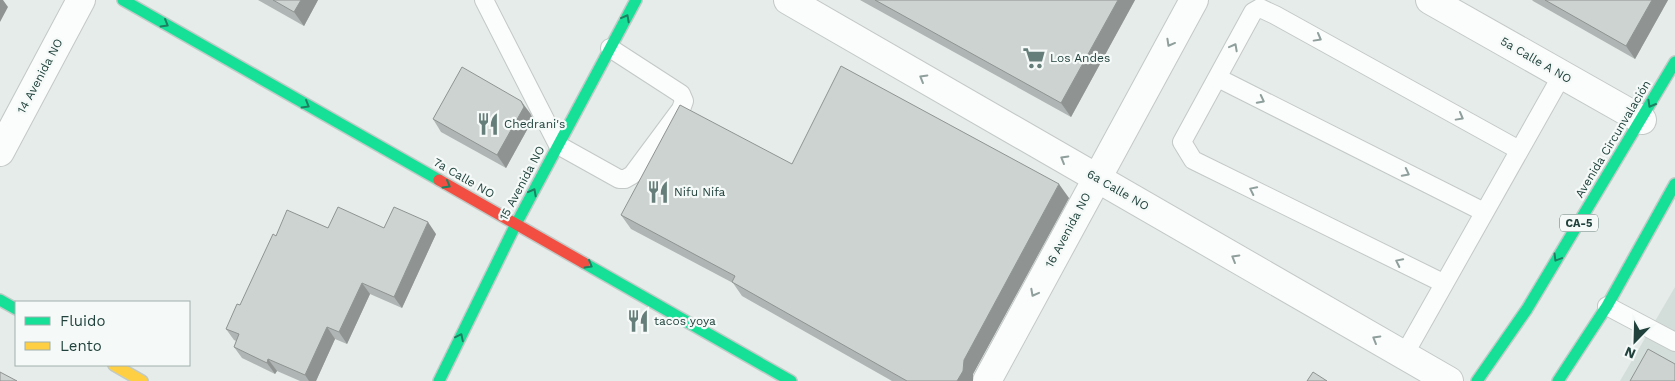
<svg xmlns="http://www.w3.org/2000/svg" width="1675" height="381" viewBox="0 0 1675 381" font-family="'Work Sans',sans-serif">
	<rect width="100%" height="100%" fill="#e6ecea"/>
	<polygon fill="#d3deda" points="1675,287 1675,381 1620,381"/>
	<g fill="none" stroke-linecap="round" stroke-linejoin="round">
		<defs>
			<g id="lane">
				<polyline points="484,0 558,145 619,179 625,179 632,175 681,109 684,101 681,94 610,48"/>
				<polyline points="1218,78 1484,212"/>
				<polyline points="1443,283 1193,160 1182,142 1253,12 1260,8 1275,15 1519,150"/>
				<polyline points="1607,306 1675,342"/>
				<polyline points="1404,355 1562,75"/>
			</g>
			<g id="street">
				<polyline points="788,0 1449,381"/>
				<polyline points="1430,0 1642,120"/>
				<polyline points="0,152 81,0"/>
				<polyline points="987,381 1194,0"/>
			</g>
			<g id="fast">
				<polyline points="123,0 439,180"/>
				<polyline points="584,263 791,381"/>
				<polyline points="0,300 16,309"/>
				<polyline points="439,381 516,224 636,0"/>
				<polyline points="1477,381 1527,309 1675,62"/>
				<polyline points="1558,381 1607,306 1675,184"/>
			</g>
			<polyline id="slow" points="114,365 142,381"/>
			<polyline id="jam" points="439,180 584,263"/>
		</defs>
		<use href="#lane" stroke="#c3c9c7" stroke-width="20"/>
		<use href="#street" stroke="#c3c9c7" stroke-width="30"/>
		<use href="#fast" stroke="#c1cac7" stroke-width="14"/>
		<use href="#slow" stroke="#c1cac7" stroke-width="14"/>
		<use href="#jam" stroke="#c1cac7" stroke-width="14"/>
		<use href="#lane" stroke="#fbfcfc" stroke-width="18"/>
		<use href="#street" stroke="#fbfcfc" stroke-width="28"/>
		<use href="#fast" stroke="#16e098" stroke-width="11"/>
		<use href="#slow" stroke="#ffcf43" stroke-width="11"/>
		<use href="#jam" stroke="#f24e42" stroke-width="11"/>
	</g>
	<g fill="#afb5b4">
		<polygon points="258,0 318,0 304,26"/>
		<polygon points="860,0 1135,0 1071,117"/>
		<polygon points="1532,0 1668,0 1635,59 1533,1"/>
		<polygon points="530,113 533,119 506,168 441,132 433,119"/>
		<polygon points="792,164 1069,198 973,374 973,381 892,381 742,296 733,283 631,229 621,215"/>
		<polygon points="328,228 384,228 436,234 402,308 370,294 347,344 335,339 316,381 300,381 277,371 275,374 242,358 234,347 236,341 234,340 226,329 240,305 276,236"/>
	</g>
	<g fill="#8f9492">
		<polygon points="0,0 3,0 8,7 0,22"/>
		<polygon points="301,0 318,0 304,26 294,12"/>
		<polygon points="1118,0 1135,0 1071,117 1061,103"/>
		<polygon points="1652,0 1668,0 1635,59 1626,46"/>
		<polygon points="521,101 530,113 533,119 506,168 497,155"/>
		<polygon points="1059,184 1069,198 973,374 973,381 957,381 964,360"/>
		<polygon points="428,222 436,234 402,308 394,297"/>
		<polygon points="362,283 370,294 347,344 339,332"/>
		<polygon points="327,327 335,339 316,381 309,381 305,375"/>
		<polygon points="268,359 277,371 275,374 267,363"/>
	</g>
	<g fill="#ccd3d1" stroke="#8f9492">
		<polygon points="273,0 301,0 294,12"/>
		<polygon points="875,0 1118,0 1061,103"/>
		<polygon points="1545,0 1652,0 1626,46"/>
		<polygon points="841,66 1059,184 964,360 963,371 957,381 907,381 732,282 735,276 621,215 680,105 792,164"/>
		<polygon points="462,67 521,101 524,107 497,155 433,119"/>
		<polygon points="338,207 384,228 394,207 428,222 394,297 362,283 339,332 327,327 305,375 268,359 267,363 234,347 239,334 226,329 237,304 240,305 273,234 276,236 287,210 328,228"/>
		<polygon points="1648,349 1675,364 1675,381 1630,381"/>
		<polygon points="0,372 17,381 0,381"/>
		<polygon points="1313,372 1327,381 1307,381"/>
	</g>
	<defs><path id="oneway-chevron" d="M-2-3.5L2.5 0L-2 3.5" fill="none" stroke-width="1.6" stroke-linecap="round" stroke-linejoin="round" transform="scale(1.25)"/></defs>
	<g stroke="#1d8161">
		<use href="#oneway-chevron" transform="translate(626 18) rotate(-62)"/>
		<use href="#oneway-chevron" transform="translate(165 24) rotate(30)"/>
		<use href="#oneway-chevron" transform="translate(1651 104) rotate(120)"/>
		<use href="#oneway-chevron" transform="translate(306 105) rotate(30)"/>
		<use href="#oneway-chevron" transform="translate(447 185) rotate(30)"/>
		<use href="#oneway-chevron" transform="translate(533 192) rotate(-62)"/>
		<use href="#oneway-chevron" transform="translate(1557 258) rotate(121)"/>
		<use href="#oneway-chevron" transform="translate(589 265) rotate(30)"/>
		<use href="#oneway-chevron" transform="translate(460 337) rotate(-64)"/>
	</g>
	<g stroke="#8e9f9c">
		<use href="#oneway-chevron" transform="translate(1318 38) rotate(29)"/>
		<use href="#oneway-chevron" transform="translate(1170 43) rotate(119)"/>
		<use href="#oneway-chevron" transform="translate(1234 47) rotate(-62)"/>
		<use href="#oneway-chevron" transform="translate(923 78) rotate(-150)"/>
		<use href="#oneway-chevron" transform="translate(1261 100) rotate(27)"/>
		<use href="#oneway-chevron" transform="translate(1460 117) rotate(29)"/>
		<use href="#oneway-chevron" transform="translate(1064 159) rotate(-150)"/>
		<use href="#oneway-chevron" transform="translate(1406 173) rotate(27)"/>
		<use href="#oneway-chevron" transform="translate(1253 190) rotate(-154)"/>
		<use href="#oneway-chevron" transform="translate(1235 258) rotate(-150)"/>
		<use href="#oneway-chevron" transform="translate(1399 262) rotate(-154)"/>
		<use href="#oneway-chevron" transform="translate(1034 293) rotate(118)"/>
		<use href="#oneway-chevron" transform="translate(1376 339) rotate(-150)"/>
	</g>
	<defs>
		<symbol id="supermarket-bare" viewBox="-9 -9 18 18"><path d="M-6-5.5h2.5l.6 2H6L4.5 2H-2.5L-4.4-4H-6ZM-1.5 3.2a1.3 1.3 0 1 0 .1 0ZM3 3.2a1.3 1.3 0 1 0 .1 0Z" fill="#667e79" stroke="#f5faf8" stroke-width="2.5" paint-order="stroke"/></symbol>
		<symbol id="restaurant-bare" viewBox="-9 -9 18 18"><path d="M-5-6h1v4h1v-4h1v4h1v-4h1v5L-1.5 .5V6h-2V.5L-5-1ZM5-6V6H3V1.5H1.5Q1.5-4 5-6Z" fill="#667e79" stroke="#f5faf8" stroke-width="2.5" paint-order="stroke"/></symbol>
	</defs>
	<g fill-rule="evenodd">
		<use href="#supermarket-bare" x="1018" y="42" width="32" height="32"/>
		<use href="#restaurant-bare" x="472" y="108" width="32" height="32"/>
		<use href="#restaurant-bare" x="642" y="176" width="32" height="32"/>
		<use href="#restaurant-bare" x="622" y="305" width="32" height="32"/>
	</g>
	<g text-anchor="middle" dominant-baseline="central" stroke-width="4.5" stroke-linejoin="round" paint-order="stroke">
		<rect fill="#f5faf8" stroke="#617974" stroke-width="1" x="1560" y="214.5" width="38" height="17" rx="4"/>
		<g font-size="11" font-weight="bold" fill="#21423c">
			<text x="1579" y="223">CA-5</text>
		</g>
		<g font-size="12" fill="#21423c" stroke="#f5faf8" text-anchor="start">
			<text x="1050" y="58">Los Andes</text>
			<text x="504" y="124">Chedrani's</text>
			<text x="674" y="192">Nifu Nifa</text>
			<text x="654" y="321">tacos yoya</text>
		</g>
		<g font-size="12" fill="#21423c" stroke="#f5faf8">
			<text transform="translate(1536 60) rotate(30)">5a Calle A NO</text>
			<text transform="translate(40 76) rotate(-62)">14 Avenida NO</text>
			<text transform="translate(1613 139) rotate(-59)">Avenida Circunvalación</text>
			<text transform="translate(464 178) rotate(30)">7a Calle NO</text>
			<text transform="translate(522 183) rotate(-62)">15 Avenida NO</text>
			<text transform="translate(1118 190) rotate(30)">6a Calle NO</text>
			<text transform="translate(1068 230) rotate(-62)">16 Avenida NO</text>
		</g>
	</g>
	<rect x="15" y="301" width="175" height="65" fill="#f5faf8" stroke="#a0b0ad"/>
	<rect x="25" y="317" width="25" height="8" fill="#16e098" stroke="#a0b0ad"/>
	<text x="60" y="326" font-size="15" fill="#21423c">Fluido</text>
	<rect x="25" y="342" width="25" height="8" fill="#ffcf43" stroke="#a0b0ad"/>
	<text x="60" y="351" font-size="15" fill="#21423c">Lento</text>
	<g transform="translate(1635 341) rotate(203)" stroke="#f5faf8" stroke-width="4" paint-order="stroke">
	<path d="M0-4L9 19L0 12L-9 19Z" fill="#21423c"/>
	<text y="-8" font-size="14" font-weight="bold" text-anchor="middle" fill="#21423c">N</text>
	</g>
</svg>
